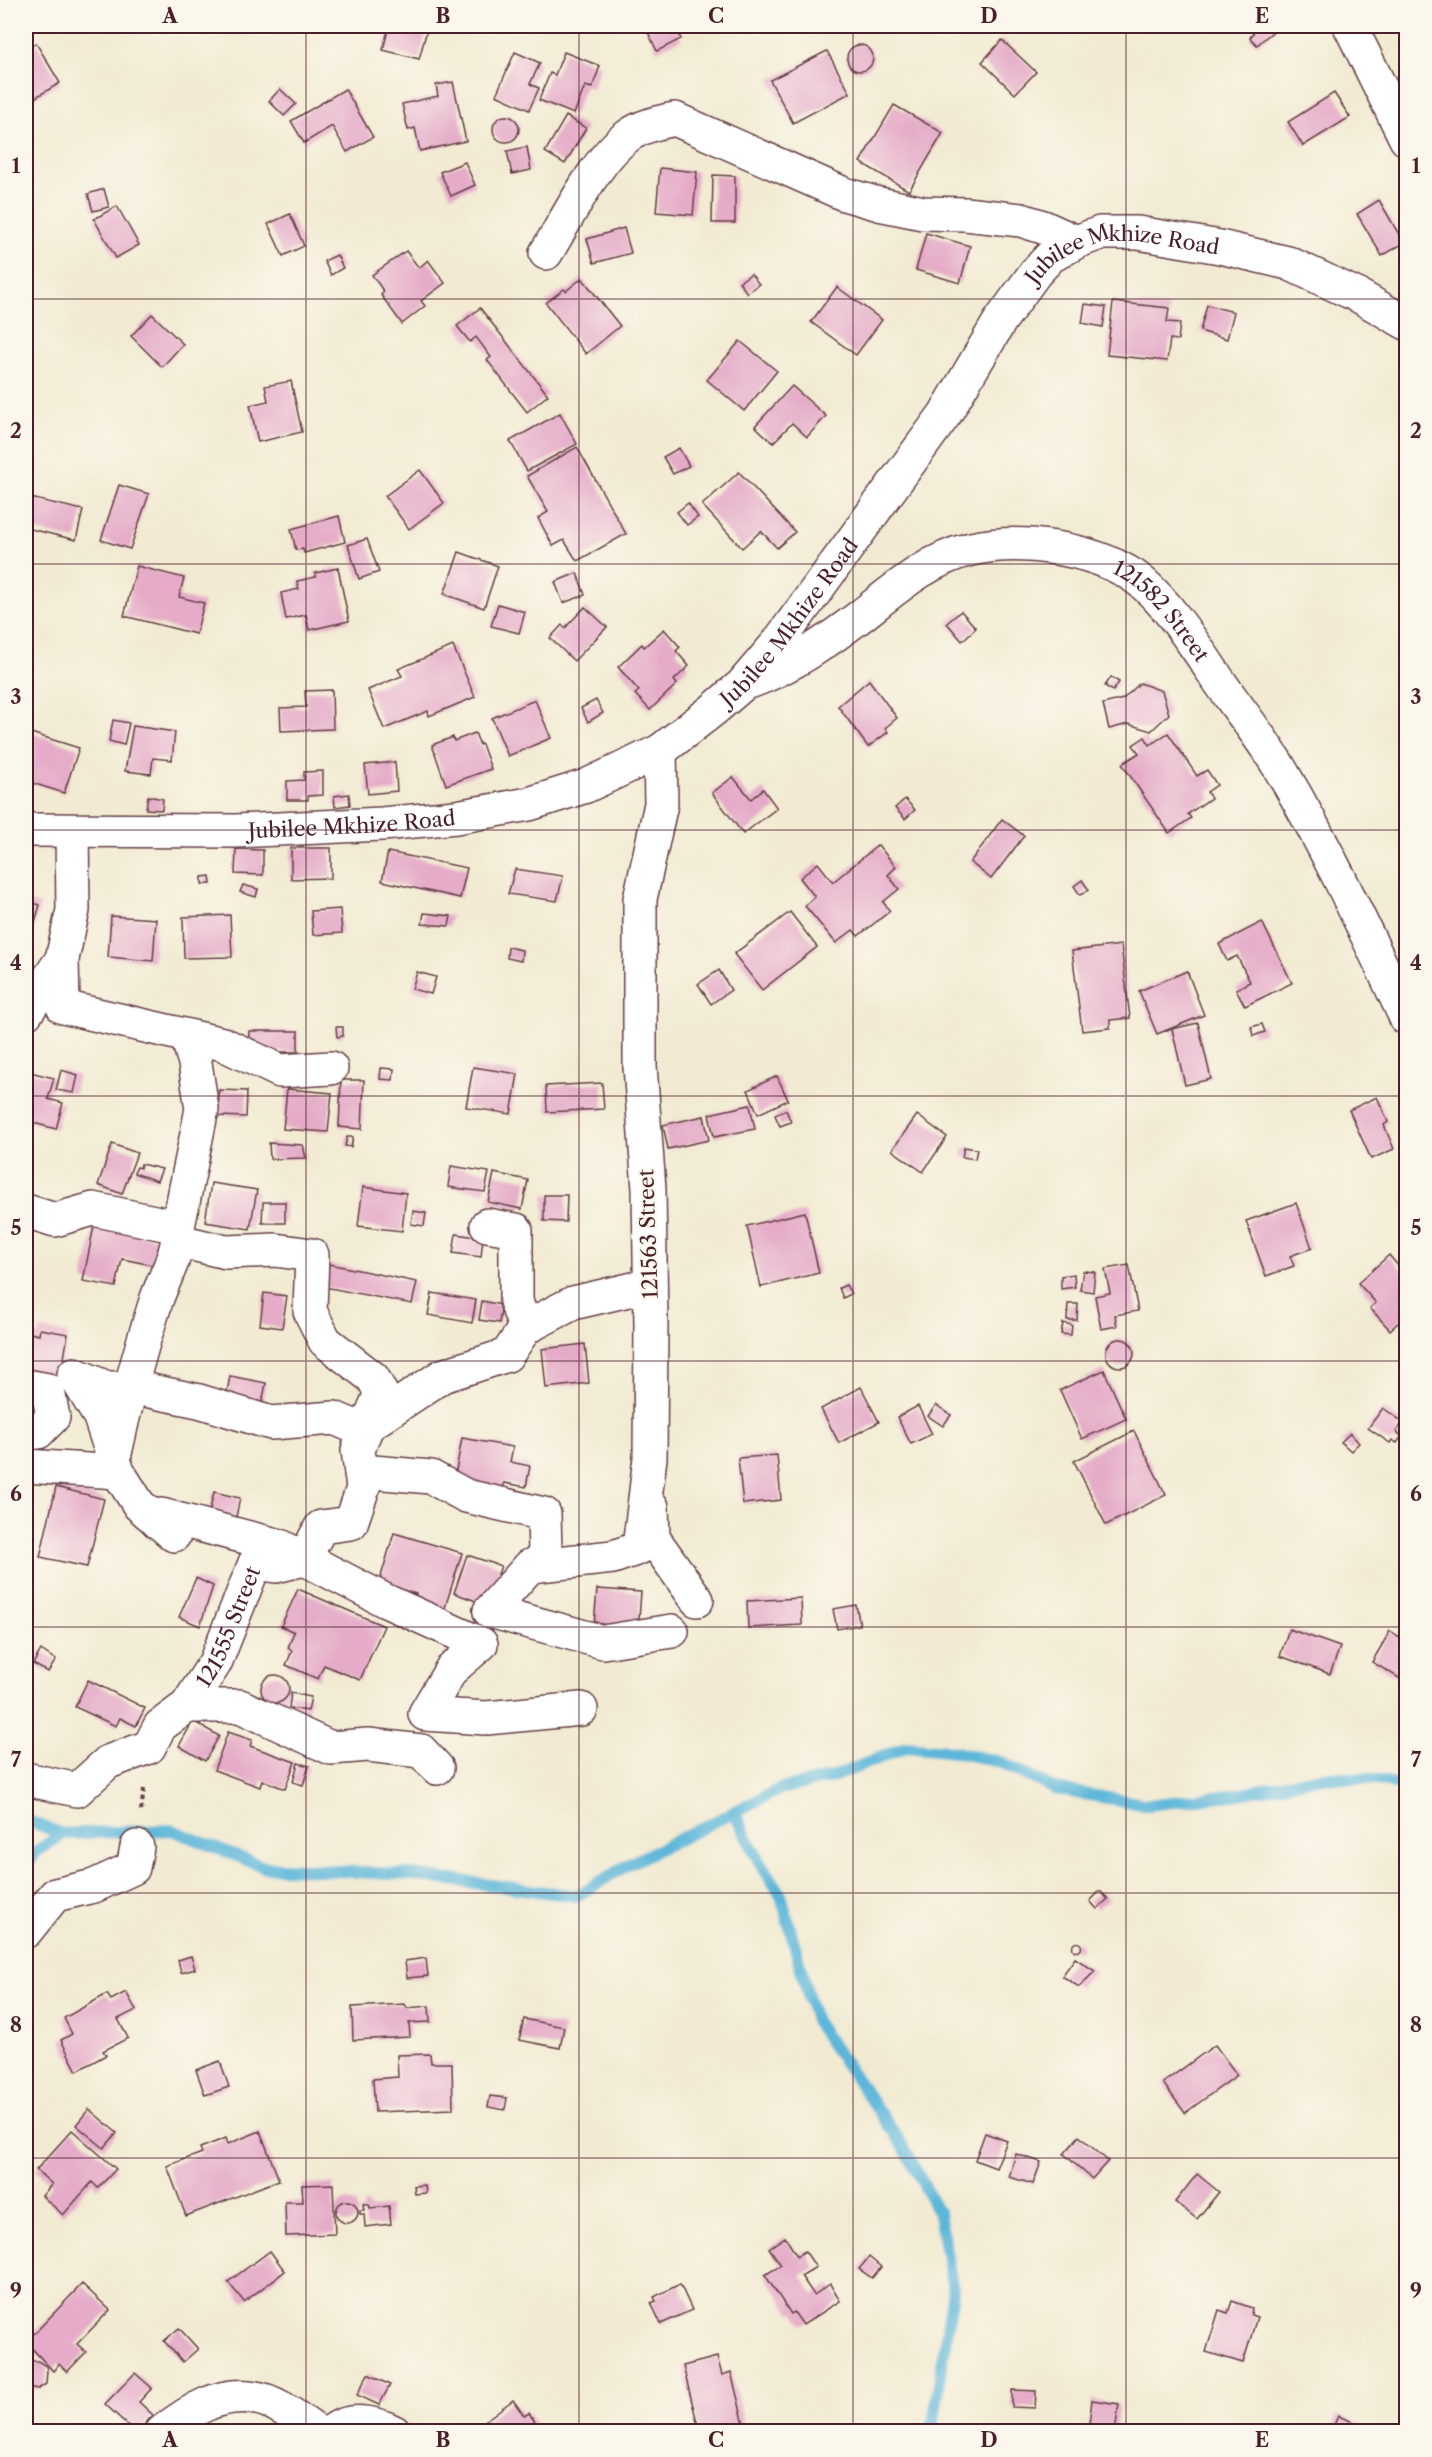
<svg xmlns="http://www.w3.org/2000/svg" width="1432" height="2457" viewBox="0 0 1432 2457" font-family="'Libre Caslon Text',serif">
	<rect width="100%" height="100%" fill="#fbf7ec"/>
	<filter id="ink" filterUnits="userSpaceOnUse"><feTurbulence type="fractalNoise" baseFrequency=".0167" numOctaves="2"/><feDisplacementMap in="SourceGraphic" scale="12" xChannelSelector="R" yChannelSelector="G"/><feConvolveMatrix kernelMatrix="1 2 1 2 8 2 1 2 1" color-interpolation-filters="sRGB"/></filter>
	<filter id="wash" filterUnits="userSpaceOnUse"><feTurbulence type="fractalNoise" baseFrequency=".008" numOctaves="4" result="noise"/><feDisplacementMap in="SourceGraphic" scale="24" xChannelSelector="R" yChannelSelector="G"/><feGaussianBlur stdDeviation="1.35" result="paint"/><feColorMatrix in="noise" values="0 0 0 0 0 0 0 0 0 0 0 0 0 0 0 0 0 1.4 0 .05"/><feComposite in="paint" operator="in"/></filter>
	<g filter="url(#wash)">
		<rect width="100%" height="100%" fill="#f2ead2"/>
		<g fill="none" stroke-linecap="round" stroke-linejoin="round">
			<g stroke="#5bb6d9" stroke-width="12">
				<polyline points="734,1812 760,1863 781,1895 815,2021 904,2147 939,2214 953,2290 932,2432"/>
				<polyline points="26,1820 62,1834 172,1830 264,1867 412,1875 577,1896 629,1864 780,1789 833,1777 906,1747 956,1752 1000,1762 1055,1789 1148,1805 1239,1794 1321,1777 1375,1779 1406,1787"/>
				<polyline points="26,1865 37,1851 62,1834"/>
			</g>
		</g>
		<g id="blocks">
			<g fill="#e5abc8">
				<polygon points="389,26 428,26 419,59 383,50"/>
				<polygon points="645,26 675,26 681,39 657,51"/>
				<polygon points="1257,26 1275,26 1277,28 1257,45 1250,38"/>
				<polygon points="1002,40 1036,72 1015,94 982,62"/>
				<polygon points="36,43 60,83 26,103 26,49"/>
				<circle cx="860" cy="58" r="13"/>
				<polygon points="827,51 850,93 793,123 770,80"/>
				<polygon points="515,52 540,63 530,84 539,88 529,110 496,95"/>
				<polygon points="564,52 600,66 592,88 585,86 574,114 539,100 550,73 555,75"/>
				<polygon points="453,82 466,141 420,151 415,128 408,130 402,104 438,96 436,85"/>
				<polygon points="280,89 296,104 284,116 269,101"/>
				<polygon points="345,89 373,137 347,152 332,126 304,143 291,121"/>
				<polygon points="1334,93 1350,117 1303,146 1288,122"/>
				<polygon points="894,105 943,133 909,191 860,162"/>
				<circle cx="506" cy="129" r="13"/>
				<polygon points="566,116 586,128 565,164 545,152"/>
				<polygon points="527,147 531,170 512,174 507,151"/>
				<polygon points="465,162 475,185 451,196 440,172"/>
				<polygon points="660,168 697,172 693,215 656,212"/>
				<polygon points="713,175 735,176 735,223 712,223"/>
				<polygon points="104,189 109,207 93,211 88,194"/>
				<polygon points="1379,200 1404,243 1382,256 1357,214"/>
				<polygon points="117,206 139,245 116,258 94,219"/>
				<polygon points="290,214 304,246 283,256 268,224"/>
				<polygon points="624,228 631,253 594,263 587,239"/>
				<polygon points="926,233 970,246 960,283 916,270"/>
				<polygon points="406,251 419,268 428,260 445,283 421,301 425,306 402,324 381,295 384,292 372,275"/>
				<polygon points="337,255 343,268 331,275 324,261"/>
				<polygon points="751,274 759,284 747,293 739,282"/>
				<polygon points="582,278 620,326 586,354 546,303 564,289 566,291"/>
				<polygon points="837,287 882,320 856,355 811,322"/>
				<polygon points="1113,302 1169,308 1167,322 1180,323 1178,340 1170,339 1167,361 1107,355"/>
				<polygon points="1085,304 1106,307 1103,327 1082,323"/>
				<polygon points="1207,305 1234,312 1227,339 1200,331"/>
				<polygon points="480,308 548,395 527,412 487,360 491,357 476,337 470,342 457,326"/>
				<polygon points="152,314 183,344 162,367 131,336"/>
				<polygon points="740,341 777,371 744,411 707,380"/>
				<polygon points="291,381 302,432 258,442 250,405 268,401 265,386"/>
				<polygon points="792,386 826,416 807,437 792,423 773,443 755,426"/>
				<polygon points="560,413 577,444 527,471 510,441"/>
				<polygon points="577,447 626,534 577,561 564,540 553,546 538,518 548,512 527,476"/>
				<polygon points="679,448 689,466 673,474 663,457"/>
				<polygon points="420,470 444,503 409,529 385,496"/>
				<polygon points="739,472 795,532 777,548 761,531 742,548 702,505"/>
				<polygon points="119,485 149,494 130,549 101,540"/>
				<polygon points="26,497 83,510 76,540 26,528"/>
				<polygon points="688,503 698,517 687,525 677,512"/>
				<polygon points="339,516 345,542 304,553 303,549 296,550 291,529"/>
				<polygon points="367,539 379,572 359,579 348,545"/>
				<polygon points="459,552 498,566 484,608 444,594"/>
				<polygon points="137,566 184,578 179,597 204,603 196,634 124,616"/>
				<polygon points="338,568 349,621 309,630 306,615 286,619 281,593 299,589 297,581 316,577 315,573"/>
				<polygon points="577,573 585,595 563,603 555,582"/>
				<polygon points="498,604 525,612 519,633 491,626"/>
				<polygon points="585,607 607,627 574,661 550,638 562,625 565,628"/>
				<polygon points="961,611 976,628 962,641 947,623"/>
				<polygon points="664,629 680,647 676,651 689,666 674,680 677,684 650,710 635,694 639,691 618,667 642,644 644,647"/>
				<polygon points="453,646 475,697 429,716 428,711 384,729 368,690 402,676 398,669"/>
				<polygon points="1111,677 1119,682 1113,691 1105,686"/>
				<polygon points="869,680 897,718 885,728 888,732 868,747 838,706"/>
				<polygon points="1140,683 1162,691 1169,714 1151,731 1128,724 1109,729 1103,704 1123,699"/>
				<polygon points="332,690 333,729 281,731 280,708 306,707 305,691"/>
				<polygon points="535,700 551,738 508,756 492,718"/>
				<polygon points="596,700 603,713 588,722 581,708"/>
				<polygon points="113,720 129,723 124,745 109,741"/>
				<polygon points="133,726 175,732 172,760 153,758 151,774 125,771"/>
				<polygon points="31,733 79,748 64,793 26,781 28,764 26,763 26,749"/>
				<polygon points="475,733 480,745 482,744 491,769 446,785 432,745 453,737 454,741"/>
				<polygon points="1168,733 1197,776 1207,770 1217,785 1207,792 1211,798 1188,814 1191,818 1169,833 1122,764 1139,753 1133,745 1145,737 1150,745"/>
				<polygon points="395,762 397,791 368,794 365,765"/>
				<polygon points="323,771 323,795 308,796 308,800 287,800 287,781 304,780 304,772"/>
				<polygon points="733,777 751,799 763,789 777,808 743,834 712,793"/>
				<polygon points="349,794 350,805 335,807 334,796"/>
				<polygon points="148,796 163,799 162,810 146,809"/>
				<polygon points="905,799 915,810 905,819 895,808"/>
				<polygon points="1002,819 1024,836 991,879 970,862"/>
				<polygon points="878,845 896,867 888,875 899,889 883,902 890,911 858,936 853,930 836,943 805,906 815,897 800,878 818,863 833,882"/>
				<polygon points="291,848 331,848 331,878 291,879"/>
				<polygon points="236,849 263,850 263,875 235,874"/>
				<polygon points="388,852 467,868 460,898 382,881"/>
				<polygon points="515,869 563,876 557,901 508,894"/>
				<polygon points="210,876 211,884 202,884 202,877"/>
				<polygon points="1082,880 1089,890 1080,895 1074,886"/>
				<polygon points="243,885 258,889 256,897 240,892"/>
				<polygon points="26,901 40,905 32,932 26,930"/>
				<polygon points="340,909 342,933 313,935 311,911"/>
				<polygon points="790,912 817,947 762,990 734,954"/>
				<polygon points="424,913 451,916 449,926 422,924"/>
				<polygon points="230,915 232,957 184,958 183,917"/>
				<polygon points="111,916 156,919 153,961 108,957"/>
				<polygon points="1262,922 1292,983 1245,1006 1236,989 1250,982 1237,956 1227,961 1219,944"/>
				<polygon points="1121,945 1130,1018 1110,1020 1110,1028 1082,1031 1072,951"/>
				<polygon points="508,947 522,950 521,961 507,958"/>
				<polygon points="719,970 731,990 711,1004 698,984"/>
				<polygon points="1187,971 1204,1015 1157,1034 1139,991"/>
				<polygon points="417,972 436,977 431,994 412,989"/>
				<polygon points="1198,1023 1211,1079 1185,1085 1172,1029"/>
				<polygon points="1262,1024 1265,1032 1253,1036 1251,1027"/>
				<polygon points="336,1027 343,1027 343,1036 337,1037"/>
				<polygon points="249,1031 298,1031 298,1052 248,1052"/>
				<polygon points="473,1067 518,1074 511,1114 466,1107"/>
				<polygon points="381,1068 394,1069 393,1080 380,1079"/>
				<polygon points="61,1070 78,1075 74,1093 56,1090"/>
				<polygon points="26,1071 54,1078 48,1099 63,1103 56,1129 26,1121"/>
				<polygon points="777,1076 788,1100 758,1114 748,1090"/>
				<polygon points="341,1080 364,1080 362,1129 339,1127"/>
				<polygon points="602,1083 604,1109 547,1112 546,1086"/>
				<polygon points="287,1089 332,1093 328,1132 283,1129"/>
				<polygon points="219,1090 247,1091 246,1117 218,1116"/>
				<polygon points="1377,1097 1388,1122 1384,1125 1394,1149 1371,1159 1349,1110"/>
				<polygon points="750,1105 755,1129 714,1137 709,1114"/>
				<polygon points="786,1110 791,1122 780,1126 775,1115"/>
				<polygon points="917,1115 947,1137 923,1172 892,1150"/>
				<polygon points="704,1116 709,1140 668,1149 663,1125"/>
				<polygon points="347,1137 353,1137 351,1147 345,1146"/>
				<polygon points="269,1143 303,1145 306,1158 270,1159"/>
				<polygon points="112,1144 137,1153 122,1194 98,1185"/>
				<polygon points="964,1147 977,1149 975,1159 962,1157"/>
				<polygon points="141,1164 162,1169 157,1181 134,1173 137,1167 140,1168"/>
				<polygon points="451,1166 489,1172 485,1192 448,1187"/>
				<polygon points="494,1173 528,1180 522,1209 488,1202"/>
				<polygon points="211,1183 257,1190 250,1229 205,1222"/>
				<polygon points="363,1187 406,1193 402,1231 358,1226"/>
				<polygon points="544,1195 567,1195 566,1222 544,1221"/>
				<polygon points="263,1202 285,1202 285,1223 262,1223"/>
				<polygon points="1296,1203 1312,1248 1290,1256 1294,1266 1266,1276 1246,1221"/>
				<polygon points="413,1211 426,1213 424,1226 411,1224"/>
				<polygon points="805,1212 819,1273 761,1287 747,1226"/>
				<polygon points="26,1217 35,1219 28,1245 26,1244"/>
				<polygon points="94,1226 167,1240 162,1267 122,1259 116,1287 83,1281"/>
				<polygon points="456,1234 483,1238 481,1257 453,1253"/>
				<polygon points="1389,1255 1406,1275 1406,1316 1390,1330 1370,1308 1376,1303 1358,1283"/>
				<polygon points="329,1264 417,1282 412,1304 324,1287"/>
				<polygon points="1129,1265 1138,1311 1115,1315 1117,1326 1101,1329 1095,1296 1110,1293 1105,1269"/>
				<polygon points="1083,1271 1095,1272 1093,1292 1080,1290"/>
				<polygon points="1074,1274 1075,1287 1061,1289 1061,1276"/>
				<polygon points="846,1285 851,1294 843,1298 839,1288"/>
				<polygon points="264,1293 287,1296 282,1328 260,1325"/>
				<polygon points="432,1293 476,1300 472,1323 428,1315"/>
				<polygon points="482,1301 502,1305 499,1323 479,1320"/>
				<polygon points="1068,1304 1078,1304 1077,1320 1067,1320"/>
				<polygon points="1063,1323 1072,1325 1071,1335 1061,1334"/>
				<polygon points="40,1329 68,1334 60,1382 26,1376 26,1332 39,1335"/>
				<circle cx="1120" cy="1353" r="14"/>
				<polygon points="585,1344 589,1383 546,1388 542,1349"/>
				<polygon points="1104,1370 1126,1419 1082,1439 1060,1390"/>
				<polygon points="230,1376 266,1383 262,1404 226,1398"/>
				<polygon points="861,1387 879,1422 839,1443 821,1409"/>
				<polygon points="936,1405 951,1415 943,1426 928,1416"/>
				<polygon points="918,1406 932,1434 911,1444 897,1417"/>
				<polygon points="1383,1408 1403,1422 1396,1432 1402,1436 1397,1443 1392,1440 1390,1443 1368,1428"/>
				<polygon points="1134,1431 1166,1495 1106,1525 1074,1461"/>
				<polygon points="1350,1433 1359,1443 1351,1451 1341,1442"/>
				<polygon points="462,1438 513,1447 510,1462 530,1466 526,1487 504,1483 502,1496 453,1487"/>
				<polygon points="777,1455 781,1500 743,1504 738,1458"/>
				<polygon points="56,1487 104,1499 87,1567 40,1557"/>
				<polygon points="214,1492 240,1498 235,1522 208,1517"/>
				<polygon points="394,1533 462,1553 443,1614 413,1605 416,1594 379,1583"/>
				<polygon points="467,1555 501,1566 487,1605 454,1593"/>
				<polygon points="196,1578 213,1586 200,1626 179,1617"/>
				<polygon points="298,1589 384,1626 360,1680 324,1665 318,1679 286,1665 292,1651 288,1648 294,1632 281,1626"/>
				<polygon points="597,1589 641,1592 638,1632 593,1638"/>
				<polygon points="801,1598 802,1625 748,1628 747,1601"/>
				<polygon points="856,1605 860,1625 837,1629 833,1609"/>
				<polygon points="1289,1629 1340,1647 1330,1674 1280,1656"/>
				<polygon points="1390,1631 1406,1641 1406,1682 1372,1662"/>
				<polygon points="41,1650 56,1660 48,1672 33,1664"/>
				<circle cx="275" cy="1689" r="14"/>
				<polygon points="88,1680 145,1708 136,1726 120,1718 116,1726 75,1707"/>
				<polygon points="291,1693 311,1697 308,1711 289,1708"/>
				<polygon points="193,1721 219,1736 205,1761 179,1746"/>
				<polygon points="228,1732 252,1740 250,1746 295,1762 285,1789 262,1780 260,1787 214,1770"/>
				<polygon points="298,1763 309,1766 303,1785 293,1782"/>
				<polygon points="1100,1891 1108,1899 1097,1909 1090,1901"/>
				<circle cx="1077" cy="1947" r="4.5"/>
				<polygon points="191,1956 195,1969 181,1973 178,1960"/>
				<polygon points="426,1958 428,1976 407,1978 405,1961"/>
				<polygon points="1075,1958 1095,1971 1079,1987 1062,1976"/>
				<polygon points="126,1992 136,2010 118,2019 128,2038 103,2051 106,2055 77,2071 61,2040 72,2034 64,2018 107,1994 111,2000"/>
				<polygon points="405,2004 407,2008 429,2006 430,2022 409,2023 410,2037 353,2040 352,2007"/>
				<polygon points="524,2019 564,2027 560,2048 519,2040"/>
				<polygon points="1215,2045 1237,2075 1185,2113 1163,2083"/>
				<polygon points="430,2054 431,2063 452,2063 453,2109 375,2112 373,2079 398,2077 397,2055"/>
				<polygon points="220,2061 229,2087 205,2095 196,2070"/>
				<polygon points="490,2096 507,2098 505,2110 488,2107"/>
				<polygon points="89,2109 117,2133 104,2148 76,2125"/>
				<polygon points="72,2130 116,2169 98,2188 92,2182 63,2215 42,2196 52,2184 36,2170"/>
				<polygon points="260,2131 279,2180 186,2216 167,2166 202,2153 200,2148 226,2138 228,2144"/>
				<polygon points="985,2133 1007,2141 996,2168 975,2160"/>
				<polygon points="1079,2136 1108,2161 1092,2179 1064,2154"/>
				<polygon points="1016,2154 1041,2162 1033,2184 1009,2177"/>
				<polygon points="1197,2174 1219,2192 1197,2219 1175,2202"/>
				<polygon points="333,2184 335,2234 286,2236 285,2202 303,2202 302,2185"/>
				<polygon points="425,2185 426,2193 415,2194 414,2186"/>
				<circle cx="347" cy="2212" r="11"/>
				<polygon points="363,2204 369,2204 370,2208 389,2206 391,2224 365,2227 364,2214 360,2214 360,2210 364,2210"/>
				<polygon points="785,2237 797,2256 805,2251 816,2267 801,2276 814,2295 830,2284 840,2301 803,2325 794,2312 791,2314 765,2275 781,2265 769,2248"/>
				<polygon points="270,2251 285,2271 244,2302 228,2282"/>
				<polygon points="869,2257 881,2267 872,2278 859,2269"/>
				<polygon points="82,2284 110,2310 77,2344 86,2352 67,2372 59,2364 53,2371 26,2342"/>
				<polygon points="680,2284 692,2310 661,2324 651,2303 656,2301 654,2297"/>
				<polygon points="1232,2301 1252,2308 1251,2315 1257,2317 1243,2363 1206,2352 1219,2310 1228,2313"/>
				<polygon points="179,2328 198,2349 183,2362 164,2341"/>
				<polygon points="717,2357 722,2375 731,2372 746,2432 699,2430 683,2366"/>
				<polygon points="29,2361 38,2361 46,2366 47,2370 46,2384 38,2389 26,2387 26,2363"/>
				<polygon points="135,2373 152,2388 139,2402 153,2415 138,2432 135,2432 105,2404"/>
				<polygon points="368,2374 390,2385 379,2405 357,2395"/>
				<polygon points="1012,2390 1036,2391 1035,2408 1012,2407"/>
				<polygon points="513,2400 524,2416 529,2413 542,2432 470,2432"/>
				<polygon points="1092,2400 1119,2404 1115,2432 1088,2432"/>
				<polygon points="1338,2416 1364,2426 1362,2432 1331,2432"/>
			</g>
		</g>
	</g>
	<g filter="url(#ink)">
		<use href="#blocks" fill-opacity="0" stroke="#633d44" stroke-width="1.5"/>
		<g fill="none" stroke-linecap="round" stroke-linejoin="round">
			<defs>
				<g id="street">
					<polyline points="1350,26 1406,139"/>
					<path d="M546,253C567,219 596,159 628,136C641,126 659,122 675,119L844,194L879,204L923,213L965,214L1021,220L1043,227L1076,242"/>
					<path id="s1" d="M752,681C792,666 828,641 862,615C895,589 929,559 971,549C1020,538 1090,548 1132,575C1163,595 1196,647 1217,678C1238,709 1263,739 1282,772C1329,851 1367,935 1406,1018"/>
					<path id="s2" d="M26,830L236,831L382,824L456,817L529,804L586,786L660,751L713,710L742,685L777,644L945,414L1000,321L1035,273L1051,256L1076,242L1100,233H1138L1220,247L1288,263L1359,296L1406,323"/>
					<polyline points="72,831 73,910 62,959 63,1007 223,1044 280,1071 331,1068"/>
					<polyline points="26,1013 62,959"/>
					<polyline points="26,1211 55,1220 93,1209 178,1227"/>
					<polyline points="487,1225 516,1230 516,1301 525,1328"/>
					<polyline points="179,1241 226,1252 275,1250 312,1255 310,1311 325,1341 373,1378 381,1393 367,1426"/>
					<polyline points="26,1386 48,1390 53,1417 38,1432 26,1433"/>
					<path d="M114,1458C125,1405 139,1353 156,1301C164,1277 180,1253 178,1227L202,1109L195,1063L187,1036"/>
					<polyline points="26,1466 118,1472"/>
					<polyline points="361,1471 431,1477 466,1496 544,1514 545,1553 538,1565"/>
					<polyline points="652,1507 653,1538 697,1600"/>
					<polyline points="158,1522 161,1515 280,1546 386,1601 481,1644 451,1670 425,1714 486,1718 581,1709"/>
					<polyline points="174,1535 139,1505 118,1472 100,1417 74,1374 107,1388 136,1388 199,1401 271,1423 334,1418 365,1431"/>
					<polyline points="490,1611 530,1566 613,1557 639,1548 650,1458 651,1325 649,1189 640,1066 640,899 661,804 660,751"/>
					<polyline points="490,1611 603,1642 672,1631"/>
					<polyline points="187,1706 240,1706 331,1748 368,1745 421,1751 437,1768"/>
					<path id="s3" d="M26,1779L77,1790L108,1762L149,1747L160,1726L187,1706L215,1663L255,1563L276,1566L304,1559L321,1527L351,1523L363,1488L358,1450L367,1426L442,1376L507,1355L525,1328L573,1303L650,1285"/>
					<polyline points="26,1931 55,1895 94,1886 133,1868 137,1847"/>
					<path d="M162,2432C189,2411 220,2391 256,2398C277,2401 299,2420 317,2432"/>
					<path d="M331,2432C349,2417 375,2422 394,2432"/>
				</g>
			</defs>
			<use href="#street" stroke="#633d44" stroke-width="36"/>
			<polyline stroke="#633d44" stroke-width="4" stroke-dasharray="4.5 4.5" stroke-linecap="butt" points="141,1811 144,1789"/>
			<use href="#street" stroke="#fff" stroke-width="33"/>
		</g>
	</g>
	<path fill="none" stroke="#4a1f2b" stroke-width="1.5" stroke-opacity="0.55" d="M306,26V2432M579,26V2432M853,26V2432M1126,26V2432M26,299H1406M26,564H1406M26,830H1406M26,1096H1406M26,1361H1406M26,1627H1406M26,1893H1406M26,2158H1406"/>
	<g text-anchor="middle" dominant-baseline="central" stroke-width="4.5" stroke-linejoin="round" paint-order="stroke">
		<g font-size="21" fill="#4a1f2b" stroke="#fbf7ec">
			<text stroke="none"><textPath href="#s2" startOffset="1352">Jubilee Mkhize Road</textPath></text>
			<text stroke="none"><textPath href="#s1" startOffset="470">121582 Street</textPath></text>
			<text stroke="none"><textPath href="#s2" startOffset="830">Jubilee Mkhize Road</textPath></text>
			<text stroke="none"><textPath href="#s2" startOffset="326">Jubilee Mkhize Road</textPath></text>
			<text transform="translate(648 1234) rotate(-92)">121563 Street</text>
			<text stroke="none"><textPath href="#s3" startOffset="285">121555 Street</textPath></text>
		</g>
	</g>
	<rect width="1432" height="2457" fill="none" stroke="#fbf7ec" stroke-width="66"/>
	<rect x="33" y="33" width="1366" height="2391" fill="none" stroke="#4a1f2b" stroke-width="2"/>
	<g font-size="20" text-anchor="middle" font-weight="bold" fill="#4a1f2b">
		<text x="170" y="23">A</text>
		<text x="443" y="23">B</text>
		<text x="716" y="23">C</text>
		<text x="989" y="23">D</text>
		<text x="1262" y="23">E</text>
		<text x="16" y="173">1</text>
		<text x="1416" y="173">1</text>
		<text x="16" y="438">2</text>
		<text x="1416" y="438">2</text>
		<text x="16" y="704">3</text>
		<text x="1416" y="704">3</text>
		<text x="16" y="970">4</text>
		<text x="1416" y="970">4</text>
		<text x="16" y="1235">5</text>
		<text x="1416" y="1235">5</text>
		<text x="16" y="1501">6</text>
		<text x="1416" y="1501">6</text>
		<text x="16" y="1767">7</text>
		<text x="1416" y="1767">7</text>
		<text x="16" y="2032">8</text>
		<text x="1416" y="2032">8</text>
		<text x="16" y="2298">9</text>
		<text x="1416" y="2298">9</text>
		<text x="170" y="2447">A</text>
		<text x="443" y="2447">B</text>
		<text x="716" y="2447">C</text>
		<text x="989" y="2447">D</text>
		<text x="1262" y="2447">E</text>
	</g>
</svg>
